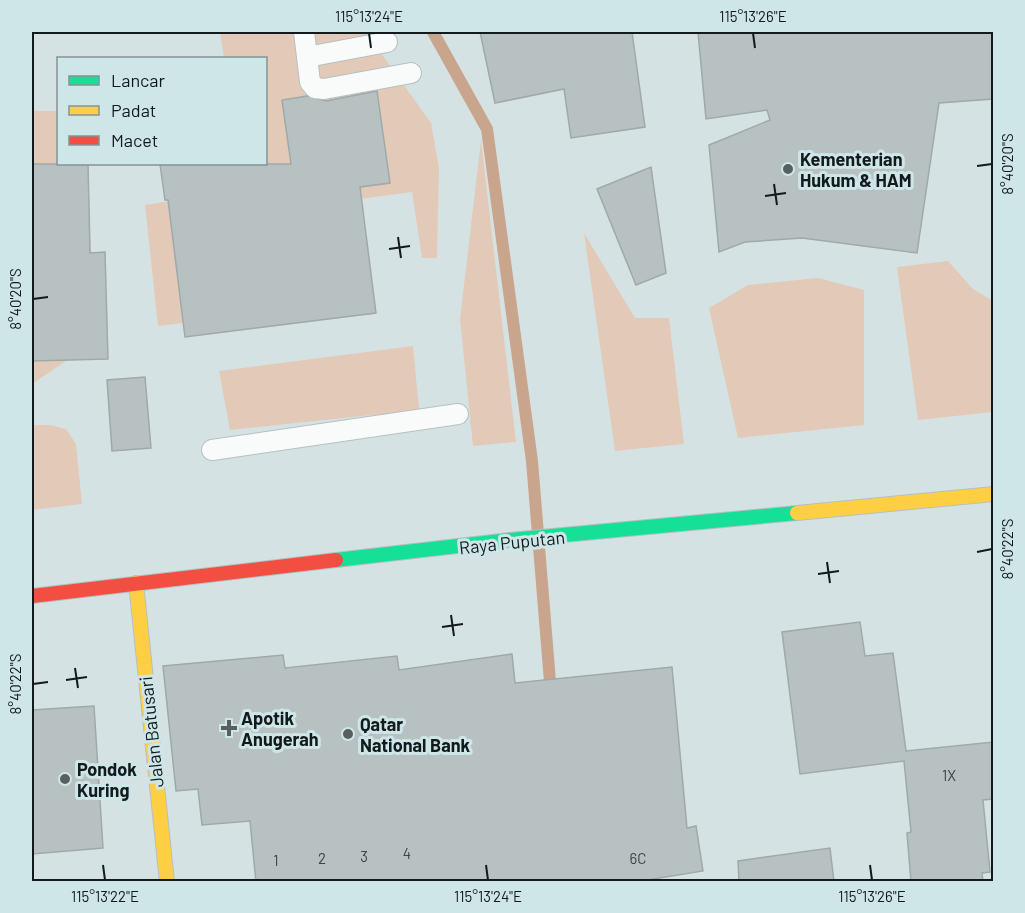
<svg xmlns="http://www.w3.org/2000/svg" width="1025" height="913" viewBox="0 0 1025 913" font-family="Barlow,sans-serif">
	<rect width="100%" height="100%" fill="#d5e2e3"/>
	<g fill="#e3cab8">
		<polygon points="220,32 366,32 431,123 439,168 437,258 422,258 412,192 360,199 364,220 174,244 183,323 158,326 145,205 242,190 238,164 266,164 266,58 224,58"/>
		<polygon points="32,111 58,111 58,164 88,164 91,253 85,348 32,384"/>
		<polygon points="481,140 516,442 473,446 460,319"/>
		<polygon points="584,233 635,318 669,318 684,444 615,451"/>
		<polygon points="948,261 973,289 993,301 993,412 918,420 897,267"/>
		<polygon points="818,278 864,290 864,425 738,438 709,308 748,285"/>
		<polygon points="413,346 419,410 230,430 219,371"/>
		<polygon points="32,425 50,425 66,429 76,444 82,504 32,510"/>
	</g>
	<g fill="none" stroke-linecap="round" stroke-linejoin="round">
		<polyline stroke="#caa58e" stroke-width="12" points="433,32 487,129 532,461 551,694"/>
	</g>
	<g fill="#b7c1c2" stroke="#9fa9a9" stroke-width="1.5">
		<polygon points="480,32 632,32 645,127 571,138 564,89 495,103"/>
		<polygon points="698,32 993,32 993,99 939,103 917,253 802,238 745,242 719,252 709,145 770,120 767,110 706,119"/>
		<polygon points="377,91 390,183 360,187 376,313 185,337 168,200 165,200 160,164 291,164 282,100 307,96 326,101"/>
		<polygon points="32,164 88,164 90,253 105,252 108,359 32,361"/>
		<polygon points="651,167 666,273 636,285 597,189"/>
		<polygon points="145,377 151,448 112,451 107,380"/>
		<polygon points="860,622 865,656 893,653 906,751 993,742 993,799 983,800 990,872 982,873 983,882 911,882 907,833 911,832 904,761 800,774 782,632"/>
		<polygon points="512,654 515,683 672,667 687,828 696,826 703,871 635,882 256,882 250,821 202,825 198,789 176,791 163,666 283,655 285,668 397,656 399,670"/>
		<polygon points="94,706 103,848 32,854 32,710"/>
		<polygon points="830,848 834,882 739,882 738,861"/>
	</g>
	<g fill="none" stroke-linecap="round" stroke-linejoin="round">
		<defs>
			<g id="lane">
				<polyline points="304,32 310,82 315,88 324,89 411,73"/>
				<polyline points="307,57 387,42"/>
				<polyline points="212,450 458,414"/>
			</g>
			<polyline id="fast" points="336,560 510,540 797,513"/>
			<g id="slow">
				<polyline points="797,513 994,494"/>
				<polyline points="136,583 167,882"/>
			</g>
			<polyline id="jam" points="32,596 336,560"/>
		</defs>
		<use href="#lane" stroke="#b5c0c1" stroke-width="22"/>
		<use href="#fast" stroke="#b5c0c1" stroke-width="16"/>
		<use href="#slow" stroke="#b5c0c1" stroke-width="16"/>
		<use href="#jam" stroke="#b5c0c1" stroke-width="16"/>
		<use href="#lane" stroke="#f9fbfb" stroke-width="20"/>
		<use href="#fast" stroke="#16e098" stroke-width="14"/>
		<use href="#slow" stroke="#ffcf43" stroke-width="14"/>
		<use href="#jam" stroke="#f24e42" stroke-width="14"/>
	</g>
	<path fill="none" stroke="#121a1b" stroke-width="2" d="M369,33L371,48M753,33L755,48M977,166L992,164M774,184L777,205M765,196L786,193M398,237L401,258M389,249L410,246M33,299L48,297M977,552L992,549M827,562L830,583M818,574L839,571M451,615L454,636M442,627L463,624M75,668L78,688M66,680L87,677M33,684L48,682M103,865L105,880M486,865L488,880M870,865L872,880"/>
	<g fill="#566061" stroke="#cfe6e9" stroke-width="2">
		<circle cx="788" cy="169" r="6"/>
		<path d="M226 719h6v6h6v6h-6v6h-6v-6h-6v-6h6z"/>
		<circle cx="348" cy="734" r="6"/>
		<circle cx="65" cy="779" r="6"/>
	</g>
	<g text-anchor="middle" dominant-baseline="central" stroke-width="6" stroke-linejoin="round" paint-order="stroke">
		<g font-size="15" fill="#3b4445">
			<text x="949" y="775">1X</text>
			<text x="407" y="853">4</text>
			<text x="364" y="856">3</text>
			<text x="322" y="858">2</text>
			<text x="638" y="858">6C</text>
			<text x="276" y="860">1</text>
		</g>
		<g font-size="18" font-weight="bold" fill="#121a1b" stroke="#cfe6e9" text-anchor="start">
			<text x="800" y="159">Kementerian<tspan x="800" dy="21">Hukum &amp; HAM</tspan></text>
			<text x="241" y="718">Apotik<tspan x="241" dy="21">Anugerah</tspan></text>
			<text x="360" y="724">Qatar<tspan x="360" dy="21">National Bank</tspan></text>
			<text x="77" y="769">Pondok<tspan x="77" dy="21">Kuring</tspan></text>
		</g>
		<g font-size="18" fill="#121a1b" stroke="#cfe6e9">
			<text transform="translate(512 542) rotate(-6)">Raya Puputan</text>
			<text transform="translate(151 732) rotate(-96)">Jalan Batusari</text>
		</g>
	</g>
	<rect width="1025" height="913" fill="none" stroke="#cfe6e9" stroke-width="66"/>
	<rect x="57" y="57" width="210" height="108" fill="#cfe6e9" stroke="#839497" stroke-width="1.5"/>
	<rect x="69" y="76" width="30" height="9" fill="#16e098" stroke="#839497" stroke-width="1.5"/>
	<text x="111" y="87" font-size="18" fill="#121a1b">Lancar</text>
	<rect x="69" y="106" width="30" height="9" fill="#ffcf43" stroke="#839497" stroke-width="1.5"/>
	<text x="111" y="117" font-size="18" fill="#121a1b">Padat</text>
	<rect x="69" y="136" width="30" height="9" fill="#f24e42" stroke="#839497" stroke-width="1.5"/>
	<text x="111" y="147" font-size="18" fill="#121a1b">Macet</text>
	<rect x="33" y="33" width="959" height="847" fill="none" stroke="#121a1b" stroke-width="2"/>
	<g font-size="15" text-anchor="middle" fill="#121a1b">
		<text x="369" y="22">115°13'24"E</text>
		<text x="753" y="22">115°13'26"E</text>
		<text transform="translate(1008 164) rotate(-90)" y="5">8°40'20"S</text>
		<text transform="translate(16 299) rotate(-90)" y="5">8°40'20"S</text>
		<text transform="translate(1008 549) rotate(-90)" y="5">8°40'22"S</text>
		<text transform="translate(16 684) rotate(-90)" y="5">8°40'22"S</text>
		<text x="105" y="902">115°13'22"E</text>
		<text x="488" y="902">115°13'24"E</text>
		<text x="872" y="902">115°13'26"E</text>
	</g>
</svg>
